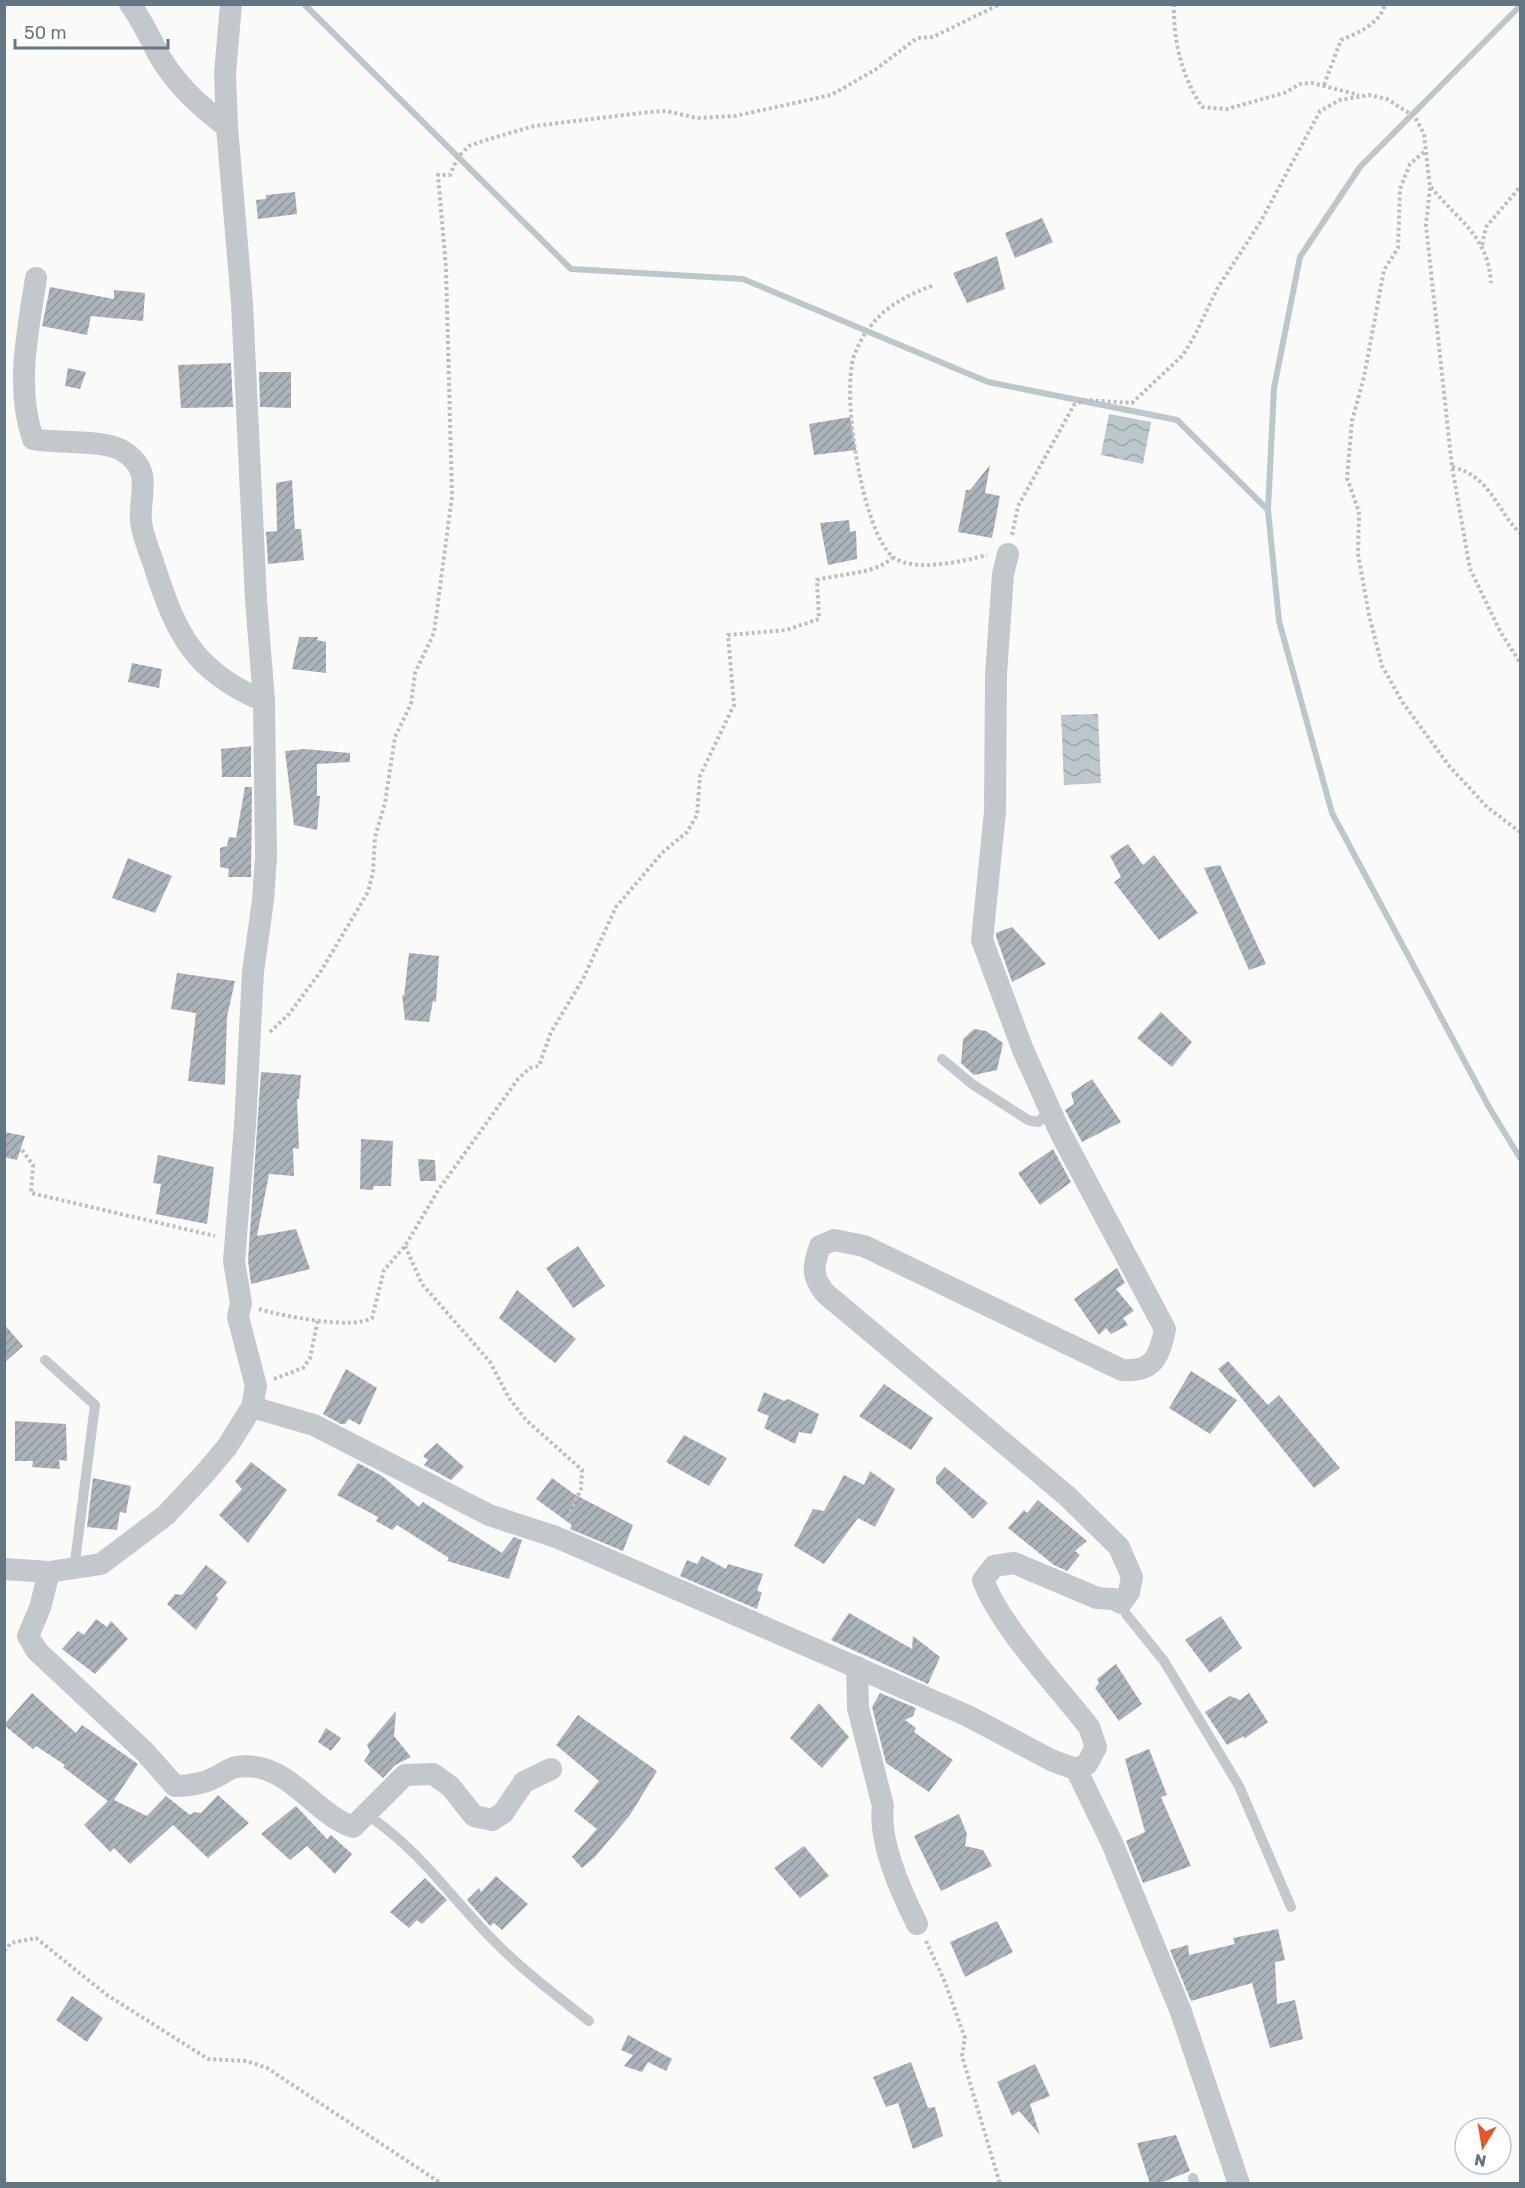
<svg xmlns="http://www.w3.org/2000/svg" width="1525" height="2188" viewBox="0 0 1525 2188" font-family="Rubik,sans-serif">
	<defs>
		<pattern id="water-waves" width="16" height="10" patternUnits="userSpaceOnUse" patternTransform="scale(1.5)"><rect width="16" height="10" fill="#bbc7cb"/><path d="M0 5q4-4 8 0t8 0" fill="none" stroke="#9ca6aa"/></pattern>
		<pattern id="building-hatch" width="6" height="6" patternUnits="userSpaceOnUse" patternTransform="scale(1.5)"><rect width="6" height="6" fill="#aab3b9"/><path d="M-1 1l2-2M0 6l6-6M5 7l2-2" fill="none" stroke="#8e969c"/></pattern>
	</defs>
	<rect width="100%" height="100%" fill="#fafaf8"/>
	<g fill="url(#water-waves)">
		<polygon points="1109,414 1151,422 1143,464 1101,455"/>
		<polygon points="1098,714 1101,783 1064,785 1061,715"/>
	</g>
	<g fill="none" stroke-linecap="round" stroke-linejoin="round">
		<g stroke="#bbc7cb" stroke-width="6">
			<polyline points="304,4 571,269 743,279 988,382 1177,420 1268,510"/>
			<polyline points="1520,6 1360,167 1300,257 1274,388 1268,510 1279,621 1332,813 1489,1107 1520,1158"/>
		</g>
	</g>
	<g fill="url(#building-hatch)">
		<polygon points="295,192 297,214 258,219 256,200 266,199 266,195"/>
		<polygon points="1042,218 1053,242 1015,258 1005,233"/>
		<polygon points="997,256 1005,289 967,303 953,273"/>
		<polygon points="50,287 114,299 114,290 145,293 143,321 91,316 87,335 42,326"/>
		<polygon points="231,363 233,407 181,408 178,365"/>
		<polygon points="68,368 86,372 80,389 65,386"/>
		<polygon points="259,372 291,372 291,408 260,407"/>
		<polygon points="850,417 856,450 814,455 809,424"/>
		<polygon points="990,465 985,493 1000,496 992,538 958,532 966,490 970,490"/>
		<polygon points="292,480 295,529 301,529 304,560 268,564 266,532 277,531 276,483"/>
		<polygon points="849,520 850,532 856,531 857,559 828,565 820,523"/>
		<polygon points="299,637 318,637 317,640 326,642 326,673 292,669"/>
		<polygon points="132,663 162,669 159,688 128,682"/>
		<polygon points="251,746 251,777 222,777 221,749"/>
		<polygon points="304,749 350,753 350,762 317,764 317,796 320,796 317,830 294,825 285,751"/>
		<polygon points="245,787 252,787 251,877 228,877 229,869 220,867 220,848 227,846 229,837 236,838"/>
		<polygon points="1128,844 1143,865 1154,855 1198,913 1159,940 1114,882 1121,877 1110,856"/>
		<polygon points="128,858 172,876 155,913 112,898"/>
		<polygon points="1220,865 1266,964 1249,970 1204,868"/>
		<polygon points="1012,927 1046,964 1012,982 996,936 996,933"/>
		<polygon points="409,953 439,956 436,1002 433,1001 429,1022 405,1020 402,995 404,996"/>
		<polygon points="177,973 235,981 227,1017 225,1085 188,1081 196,1013 171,1009"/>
		<polygon points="1161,1012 1192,1042 1172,1067 1137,1038"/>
		<polygon points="974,1029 986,1031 1003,1043 997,1070 974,1075 961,1063 963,1039"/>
		<polygon points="261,1072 301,1075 299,1099 297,1099 299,1149 293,1148 294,1176 269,1174 257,1236 296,1229 310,1269 251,1284 248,1260"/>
		<polygon points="1092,1079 1121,1122 1082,1142 1065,1110 1074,1104 1071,1093"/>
		<polygon points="4,1132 25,1136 17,1160 4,1157"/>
		<polygon points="361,1139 393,1141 391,1186 374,1186 373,1190 360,1189"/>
		<polygon points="1053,1149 1071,1182 1040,1205 1018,1173"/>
		<polygon points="158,1155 214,1167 207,1224 156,1214 161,1184 153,1183"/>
		<polygon points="418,1159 435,1160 436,1181 420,1181"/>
		<polygon points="578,1246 605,1286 573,1308 546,1268"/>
		<polygon points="1117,1268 1125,1283 1116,1289 1134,1311 1123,1318 1128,1325 1111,1334 1106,1328 1099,1335 1074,1299"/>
		<polygon points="517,1290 576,1339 555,1363 499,1318"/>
		<polygon points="4,1324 23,1346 4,1363"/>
		<polygon points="1228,1361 1268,1405 1279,1395 1340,1468 1314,1488 1218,1369"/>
		<polygon points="346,1369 377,1388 360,1425 349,1419 345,1424 341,1424 323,1414"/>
		<polygon points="1191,1371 1237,1400 1210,1434 1169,1408"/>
		<polygon points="884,1384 933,1418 911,1450 859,1416"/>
		<polygon points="764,1392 784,1401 788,1399 819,1414 812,1434 799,1432 795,1444 764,1428 769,1416 757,1411"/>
		<polygon points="15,1421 66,1424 67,1461 59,1460 60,1469 32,1467 33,1461 15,1461"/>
		<polygon points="684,1435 727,1458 709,1486 666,1462"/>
		<polygon points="437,1443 464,1467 451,1480 424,1465 428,1460 423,1456"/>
		<polygon points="251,1462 287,1490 248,1543 219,1515 242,1489 235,1481"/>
		<polygon points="358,1463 382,1476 419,1507 423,1502 502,1553 514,1537 522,1540 509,1579 447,1561 449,1558 397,1525 392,1530 376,1521 378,1517 337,1495"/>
		<polygon points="945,1467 988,1503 973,1519 936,1483 936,1477"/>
		<polygon points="870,1471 895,1489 875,1527 858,1518 824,1564 794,1546 813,1509 824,1511 844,1475 864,1485"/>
		<polygon points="93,1478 131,1486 126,1513 120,1512 117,1530 87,1527"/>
		<polygon points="552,1478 574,1494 633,1525 623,1551 570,1529 572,1525 536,1499"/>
		<polygon points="1038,1500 1087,1541 1075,1551 1080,1555 1067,1571 1054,1565 1008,1528 1024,1510 1027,1513"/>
		<polygon points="702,1556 726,1569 728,1564 763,1574 757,1591 762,1592 757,1609 680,1576 687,1560 697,1564"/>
		<polygon points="206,1565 227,1582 216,1595 218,1599 196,1630 167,1604 175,1594 182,1595"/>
		<polygon points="849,1613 912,1649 913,1636 940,1657 928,1684 831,1640"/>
		<polygon points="1221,1616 1242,1648 1210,1673 1185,1640"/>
		<polygon points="96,1619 107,1627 111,1621 128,1639 95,1674 62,1649 78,1631 84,1635"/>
		<polygon points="1116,1664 1142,1704 1119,1721 1095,1688 1099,1683 1097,1679"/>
		<polygon points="32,1693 76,1733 82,1725 138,1764 114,1800 147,1816 166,1796 190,1815 195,1812 201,1813 218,1795 249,1823 208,1858 173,1825 130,1864 114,1848 110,1852 84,1825 108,1801 63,1767 65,1765 36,1746 33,1749 4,1725"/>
		<polygon points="880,1693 916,1708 913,1716 905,1720 916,1728 914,1732 953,1760 929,1792 886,1763 872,1707"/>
		<polygon points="1249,1693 1268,1722 1244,1739 1244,1736 1227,1745 1205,1712 1230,1696 1240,1700"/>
		<polygon points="819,1703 849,1737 822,1768 790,1738"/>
		<polygon points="396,1711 394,1736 411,1757 395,1765 383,1778 364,1761 370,1752 367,1745"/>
		<polygon points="578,1715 657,1771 630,1815 595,1857 582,1868 572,1857 597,1829 574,1811 599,1781 556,1745"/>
		<polygon points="326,1728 341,1738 331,1751 318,1742"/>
		<polygon points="1149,1749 1167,1795 1161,1797 1191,1866 1143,1883 1126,1841 1145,1832 1125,1759"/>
		<polygon points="296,1806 327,1839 331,1835 352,1854 335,1874 307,1846 290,1860 261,1834"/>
		<polygon points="959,1814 967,1834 965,1846 983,1850 992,1866 941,1891 914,1836"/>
		<polygon points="804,1846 829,1876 800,1898 774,1868"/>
		<polygon points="496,1876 528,1904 502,1930 494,1923 490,1926 467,1900 479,1888 481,1892"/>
		<polygon points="425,1878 447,1900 422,1924 417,1920 409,1928 390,1912"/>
		<polygon points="997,1921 1013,1952 965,1977 950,1942"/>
		<polygon points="1278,1929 1285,1960 1275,1962 1277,2004 1295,2000 1303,2039 1270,2048 1252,1983 1191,2001 1170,1950 1188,1945 1189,1955 1235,1944 1233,1938"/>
		<polygon points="72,1996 103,2018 87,2042 56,2020"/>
		<polygon points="628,2035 672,2059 666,2071 648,2062 642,2072 624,2066 633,2055 621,2050"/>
		<polygon points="911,2062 928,2108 935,2107 943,2136 913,2149 898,2103 886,2107 873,2077"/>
		<polygon points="1035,2064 1050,2096 1030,2104 1040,2135 1019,2111 1012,2116 997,2082"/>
		<polygon points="1176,2135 1190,2171 1158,2184 1150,2184 1137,2143"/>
	</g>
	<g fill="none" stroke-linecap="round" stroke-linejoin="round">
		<g stroke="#bbbfc2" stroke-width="4" stroke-dasharray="3 3" stroke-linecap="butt">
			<path d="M1174,4C1173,41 1182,77 1202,107L1227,109L1284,93L1300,84L1312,83L1359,95"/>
			<path d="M1324,85L1341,40C1358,33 1380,24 1385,4"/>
			<polyline points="1424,152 1410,164 1400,189 1398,248 1384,270 1364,377 1352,421 1347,478 1359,512 1358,554 1369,615 1382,666 1403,703 1450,767 1487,807 1520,832"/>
			<path d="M1431,187C1458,221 1488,235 1491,283"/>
			<polyline points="1482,245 1486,227 1520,187"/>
			<path d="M932,286C895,299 868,318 854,356C841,393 862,532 893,557C914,573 964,561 987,555"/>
			<path d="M1452,467C1491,476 1496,510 1520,533"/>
			<polyline points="1012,535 1018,506 1074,405 1084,400 1132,403 1183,355 1195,335 1217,289 1261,221 1320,111 1340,100 1369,95 1387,99 1415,117 1424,134 1430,187 1426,225 1452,467 1470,569 1501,633 1520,662"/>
			<polyline points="270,1032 289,1014 321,971 368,892 373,872 375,837 385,803 395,737 411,704 415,673 434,633 452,496 446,268 438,175 450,175 458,157 469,146 486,140 534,126 649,112 666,111 697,118 735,116 831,95 875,70 917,38 933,37 1000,4"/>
			<polyline points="22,1150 33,1165 31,1193 215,1236"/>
			<polyline points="405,1246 422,1284 490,1362 509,1398 526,1420 582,1470 581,1489 566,1521"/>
			<path d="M259,1309C282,1316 352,1330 372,1318L384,1270L405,1246L439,1189L518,1079L530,1068L539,1066L551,1032L583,979L616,907L663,852L687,832L697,815L700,776L734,705L728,635L786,630L819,619L817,580C843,573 873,575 894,557"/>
			<polyline points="274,1379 303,1368 310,1358 318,1319"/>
			<polyline points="926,1941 945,1982 965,2038 962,2056 1000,2184"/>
			<polyline points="4,1951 11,1943 36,1938 107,1995 208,2059 246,2061 267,2068 442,2184"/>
		</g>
		<g stroke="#c3c8cc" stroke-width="10">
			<polyline points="942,1059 972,1084 1028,1120 1038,1122 1051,1110"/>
			<polyline points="45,1360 95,1405 74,1569"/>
			<polyline points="1121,1603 1126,1614 1164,1661 1239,1786 1291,1907"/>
			<path d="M367,1815C421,1850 452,1900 497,1944C525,1972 558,1997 589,2021"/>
			<polyline points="1193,2178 1195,2184"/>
		</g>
		<g stroke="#c3c8cc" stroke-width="22">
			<path d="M130,4C143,21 150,39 160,57C178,87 200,106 227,127"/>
			<path d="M36,278C28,331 15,387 33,439C57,444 104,439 123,451C154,471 139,492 141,521C142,535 150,552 154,565C176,634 194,672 264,701"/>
			<path d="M252,1407L314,1425L489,1515L556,1537L803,1644L968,1716L1053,1761L1076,1769L1087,1764L1096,1747L1089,1727C1057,1686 1000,1626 983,1580L994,1566L1014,1563L1097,1598L1113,1599L1121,1603L1129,1592L1132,1577L1119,1547L1067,1496L826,1294C811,1277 813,1266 820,1246L834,1240L864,1246L1122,1370C1154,1372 1159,1357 1165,1329L1060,1132L1023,1050L982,940L995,812L996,675L1003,574L1008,554"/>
			<polyline points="4,1569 49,1572 101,1564 166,1515 206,1472 227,1447 252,1407 256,1386 238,1317 241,1303 234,1261 245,1126 253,972 263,900 266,857 264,701 256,600 242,303 227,127 225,73 231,4"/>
			<path d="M49,1572L40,1608L28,1636L37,1651L145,1752L175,1786C189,1786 203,1784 216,1777C222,1774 230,1768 236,1767C287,1759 311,1812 353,1827L405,1775L433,1774L450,1786L474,1816L492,1820L503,1813L524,1782L551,1769"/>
			<path d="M857,1667L858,1708L883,1806C878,1842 901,1892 917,1924"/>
			<polyline points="1076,1769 1112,1843 1181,2012 1239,2184"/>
		</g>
	</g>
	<rect width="1525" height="2188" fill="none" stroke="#657683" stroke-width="12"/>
	<g transform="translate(1483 2146) rotate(191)"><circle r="28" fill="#ffffff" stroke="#c1c8cd" stroke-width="1.5"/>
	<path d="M0-4.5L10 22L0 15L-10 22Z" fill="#e4572e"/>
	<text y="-9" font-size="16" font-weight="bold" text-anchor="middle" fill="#657683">N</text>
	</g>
	<path d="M15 39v9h153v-9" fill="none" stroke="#657683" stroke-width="3"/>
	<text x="24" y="39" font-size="18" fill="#657683" stroke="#ffffff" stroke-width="4.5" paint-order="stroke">50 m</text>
</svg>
